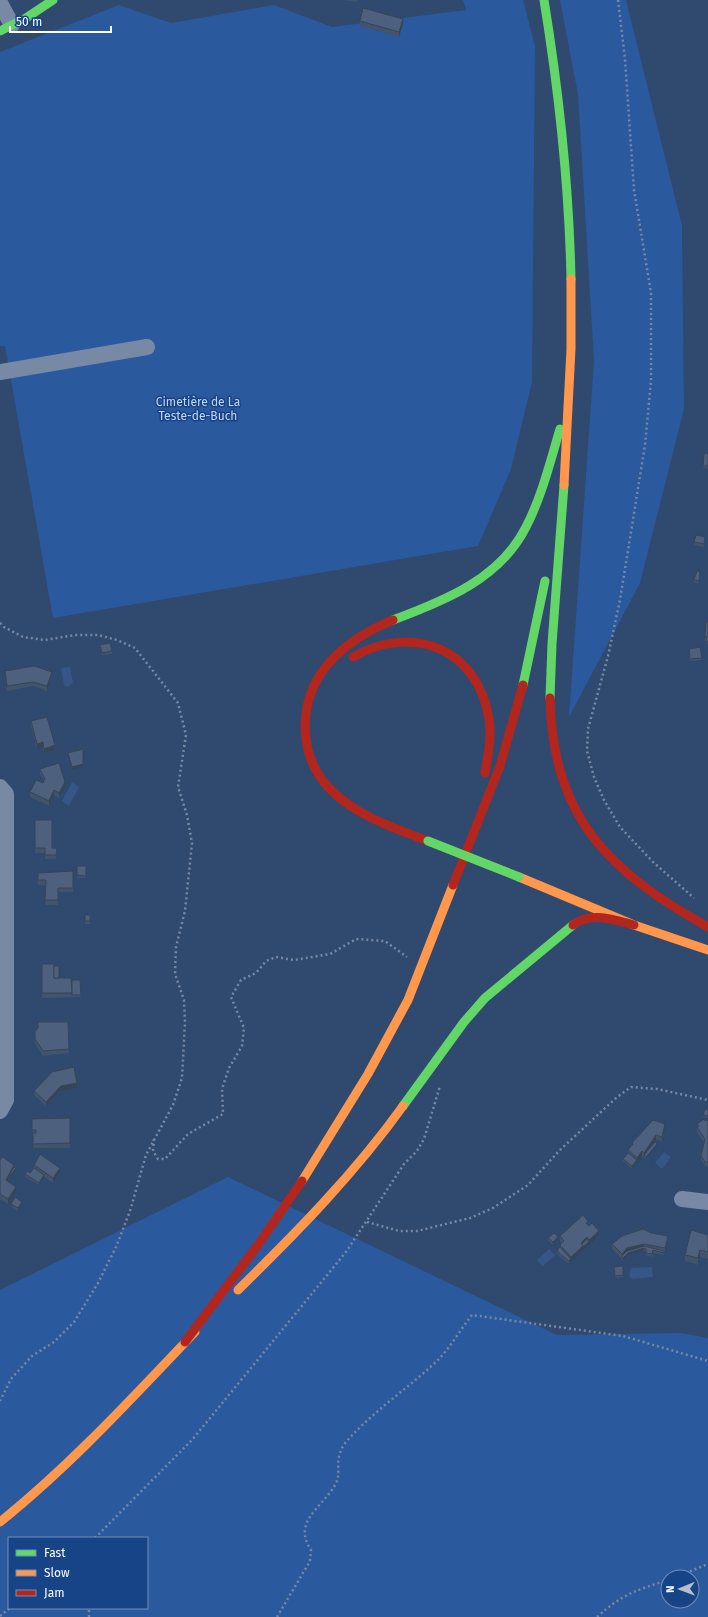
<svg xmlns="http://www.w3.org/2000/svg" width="708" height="1617" viewBox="0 0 708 1617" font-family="'Fira Sans',sans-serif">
	<rect width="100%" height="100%" fill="#30496e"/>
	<g fill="#2a599e" fill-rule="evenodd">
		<polygon points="463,0 523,0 535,46 532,382 511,469 478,546 53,618 5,346 0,346 0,52 119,5 171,23 274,5 332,27 466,10"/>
		<polygon points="560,0 626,0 682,226 684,409 640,583 569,717 594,361 578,94"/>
		<path d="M228,1177L557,1335L681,1333L708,1338V1617H0V1290ZM9,1538H147V1608H9ZM668,1577H692V1601H668Z"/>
	</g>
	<g fill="#365687">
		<polygon points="70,667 73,683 68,687 64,685 61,668"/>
		<polygon points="72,782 79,787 69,806 62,801"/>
		<polygon points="664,1152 671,1157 662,1169 655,1163"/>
		<polygon points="549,1249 555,1255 543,1266 537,1260"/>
		<polygon points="652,1267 653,1277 632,1279 629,1276 631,1268"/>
	</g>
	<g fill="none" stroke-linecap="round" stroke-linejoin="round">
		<g stroke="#7789a4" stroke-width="2.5" stroke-dasharray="2 3" stroke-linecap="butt">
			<polyline points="618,0 625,59 634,190 651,293 651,381 645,445 620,600 608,656 588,729 587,751 594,777 604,800 620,827 653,862 694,898"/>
			<polyline points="0,623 4,627 23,637 45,640 75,635 98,635 117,640 135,648 178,703 186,735 178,787 187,815 192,843 185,911 176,947 175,974 184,1000 185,1022 182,1078 173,1105 146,1155 130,1211 116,1247 98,1283 74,1322 54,1342 32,1356 11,1379 0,1401"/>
			<polyline points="154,1139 153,1151 158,1159 165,1159 188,1134 223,1114 222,1089 229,1068 242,1046 244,1028 231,997 241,980 256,973 266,961 276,957 294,960 330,954 356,939 385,941 407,957"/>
			<polyline points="367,1222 399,1231 417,1231 470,1218 493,1208 528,1185 559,1151 616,1098 631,1087 657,1089 708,1100"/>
			<polyline points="95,1538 192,1440 346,1252 404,1164 417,1151 424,1139 440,1086"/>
			<polyline points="676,1577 708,1564"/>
			<polyline points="0,1616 10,1608"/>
			<polyline points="89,1617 89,1608"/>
			<path d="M277,1617L310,1561L311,1550C292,1521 322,1508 335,1485C343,1472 332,1460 346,1442C373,1411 409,1388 439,1359C451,1346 461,1329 472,1315L623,1336L708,1361"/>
			<path d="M597,1617C622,1594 637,1590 668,1580"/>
		</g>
		<g stroke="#7789a4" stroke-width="16">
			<polyline points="0,3 12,25"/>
			<polyline points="0,372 147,347"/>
			<polyline points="0,787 6,794 6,1100 0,1111"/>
			<polyline points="682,1199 708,1202"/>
		</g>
		<g stroke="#63d668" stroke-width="9">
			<path d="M544,0C559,92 569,185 571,279"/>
			<polyline points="0,31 26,18 53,0"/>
			<path d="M393,620C444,601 500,579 526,527C542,496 550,462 560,429"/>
			<polyline points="523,685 545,581"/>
			<polyline points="550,698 552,644 564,485"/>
			<polyline points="403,1106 464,1022 485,998 573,925"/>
		</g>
		<g stroke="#ff974d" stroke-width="9">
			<polyline points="564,485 571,349 571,279"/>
			<polyline points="519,877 634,925 708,950"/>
			<polyline points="302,1181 368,1074 408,1000 453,885"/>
			<path d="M238,1290C297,1232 355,1173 403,1106"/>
			<path d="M0,1522C71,1465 133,1397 195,1332"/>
		</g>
		<g stroke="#b3261e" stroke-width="9">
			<path d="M393,620C369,630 345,644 328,664C297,701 297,757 332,791C357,816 395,828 428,841"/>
			<path d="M353,657C412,623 478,648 489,719C492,737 488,755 485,773"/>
			<path d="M550,698C552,817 609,872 708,927"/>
			<polyline points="453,885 500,766 523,685"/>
			<path d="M573,925C591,911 614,920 634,925"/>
			<polyline points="185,1342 258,1245 302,1181"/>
		</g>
		<polyline stroke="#63d668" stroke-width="9" points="428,841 519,877"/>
	</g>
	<g fill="#42536c">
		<polygon points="342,0 358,0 357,2"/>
		<polygon points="360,21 403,23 399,37 360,26"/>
		<polygon points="708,454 708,469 703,468 703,466"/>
		<polygon points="705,539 704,547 694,545 694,542"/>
		<polygon points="700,571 699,583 694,583 694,580"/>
		<polygon points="708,622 708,641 705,642 705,637"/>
		<polygon points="100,645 112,651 112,654 102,655"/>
		<polygon points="689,651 702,658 702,660 690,661"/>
		<polygon points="5,671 52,676 47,691 33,686 7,691 5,676"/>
		<polygon points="31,721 55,750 44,753 43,747 37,749 31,726"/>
		<polygon points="40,769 65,787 59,798 54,795 49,806 30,797 30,792 43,783 44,781 40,774"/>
		<polygon points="35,820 52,848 57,848 56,859 45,859 45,853 35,853"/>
		<rect x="77" y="866" width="9" height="12"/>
		<polygon points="73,871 73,892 58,892 58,905 45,905 46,885 38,885 38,873"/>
		<rect x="85" y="915" width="5" height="9"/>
		<polygon points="42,964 54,966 59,978 72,980 80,980 81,997 42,998"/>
		<polygon points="68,1022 69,1053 43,1056 35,1043 35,1031"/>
		<polygon points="77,1088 61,1091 46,1106 34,1095 34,1091"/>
		<polygon points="708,1110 708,1118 703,1117 703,1115"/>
		<polygon points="70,1118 70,1148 33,1148 32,1119"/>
		<polygon points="705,1121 708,1121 708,1167 705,1166 701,1160 701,1156 704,1142 697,1132 697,1124"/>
		<polygon points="665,1129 662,1141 656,1140 655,1142 657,1146 646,1159 642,1156 632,1169 623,1161 623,1159 628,1153 628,1150 632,1145 632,1143"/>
		<polygon points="0,1160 14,1168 16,1171 11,1177 10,1176 8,1182 16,1192 8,1204 0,1199"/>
		<polygon points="34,1165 60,1173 53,1183 44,1177 39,1185 25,1177 25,1174 30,1173 34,1168"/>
		<polygon points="11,1204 22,1204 18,1211 11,1206"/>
		<polygon points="588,1225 599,1236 569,1264 560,1257 557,1253 557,1250 560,1247 560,1245 562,1243 560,1241 560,1236"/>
		<polygon points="651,1233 668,1241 664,1253 664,1255 653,1253 652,1257 646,1255 646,1251 644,1251 628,1255 623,1260 612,1249 612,1244"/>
		<polygon points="708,1235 708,1259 700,1257 698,1265 685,1261 685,1255"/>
		<polygon points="548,1238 558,1240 553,1245 548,1240"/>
		<polygon points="623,1266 623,1277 615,1278 614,1267"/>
	</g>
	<g fill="#364458">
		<polygon points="403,19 403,23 399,37 399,32"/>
		<polygon points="52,672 52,676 47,691 47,686"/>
		<polygon points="43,742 43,747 37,749 37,744"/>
		<polygon points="55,745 55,750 44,753 44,749"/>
		<polygon points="83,764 83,767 72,769 72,767"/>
		<polygon points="65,782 65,787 59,798 59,793"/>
		<polygon points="54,790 54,795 49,806 49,801"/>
		<polygon points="77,1083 77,1088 61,1091 46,1106 46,1102 61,1086"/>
		<polygon points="665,1124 665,1129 662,1141 662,1137"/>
		<polygon points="656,1135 656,1140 645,1156 644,1155 644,1153"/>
		<polygon points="657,1144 657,1146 646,1159 646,1157"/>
		<polygon points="642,1151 642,1156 632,1169 632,1166 637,1160 637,1158"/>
		<polygon points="14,1165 14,1169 16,1168 16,1171 11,1177 11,1175 6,1185 6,1180"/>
		<polygon points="60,1168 60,1173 53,1183 53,1178"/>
		<polygon points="44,1175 44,1177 39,1185 39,1183"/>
		<polygon points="16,1187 16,1192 8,1204 8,1199"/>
		<polygon points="22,1202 22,1204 18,1211 18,1208"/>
		<polygon points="599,1231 599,1236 569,1264 569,1261 571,1259 571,1257 583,1246 589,1242 589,1240"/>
		<polygon points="668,1236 668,1241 665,1253 665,1248"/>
		<polygon points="558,1237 558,1240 553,1245 553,1242"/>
		<polygon points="587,1237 587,1242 581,1245 581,1243"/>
		<polygon points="644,1244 644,1248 627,1253 622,1256 622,1258 622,1254 627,1248"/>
		<polygon points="644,1248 644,1251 628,1255 623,1260 623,1258 628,1253"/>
		<polygon points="700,1250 700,1257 698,1265 698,1258"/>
	</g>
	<g fill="#4d617e" stroke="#364458">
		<polygon points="363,8 403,19 399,32 360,21"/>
		<polygon points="704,453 708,454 708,466 703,466"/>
		<polygon points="696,535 705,537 704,544 694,542"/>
		<polygon points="697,571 700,571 699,581 694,580"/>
		<polygon points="706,622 708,622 708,637 705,637"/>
		<polygon points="110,643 112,651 102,653 100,645"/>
		<polygon points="700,647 702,658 690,659 689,649"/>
		<polygon points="34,666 52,672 47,686 33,682 7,686 5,671"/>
		<polygon points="47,717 55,745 44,749 43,742 37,744 31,721"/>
		<polygon points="83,749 83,764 72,767 68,753"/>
		<polygon points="59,763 65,782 59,793 54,790 49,801 30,792 36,780 43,783 45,779 40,769"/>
		<polygon points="35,820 52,820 52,848 57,848 56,855 45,855 45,848 35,848"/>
		<polygon points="77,866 86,866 86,876 77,875"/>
		<polygon points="73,871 73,888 58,888 58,900 45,900 46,880 38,880 38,873"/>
		<rect x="85" y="915" width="5" height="6"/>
		<polygon points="42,964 54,964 54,978 71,978 72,993 42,993"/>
		<rect x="54" y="966" width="5" height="12"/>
		<polygon points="72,980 80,980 81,995 72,995"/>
		<polygon points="38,1022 68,1022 69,1049 43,1051 35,1039 35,1031 38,1028"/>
		<polygon points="74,1067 77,1083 61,1086 46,1102 34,1091 52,1072"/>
		<polygon points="705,1109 708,1110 708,1116 703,1115"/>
		<polygon points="70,1118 70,1143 33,1144 33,1133 36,1133 36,1130 32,1130 32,1119"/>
		<polygon points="704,1119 705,1121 707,1120 708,1121 708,1162 705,1162 701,1156 705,1139 697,1127 699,1126 697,1124"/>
		<polygon points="653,1120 665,1124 662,1137 656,1135 644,1153 642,1151 637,1158 628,1150 633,1144 632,1143"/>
		<polygon points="655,1142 657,1144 646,1157 644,1155"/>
		<polygon points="628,1153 637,1160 632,1166 623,1159"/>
		<polygon points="40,1154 60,1168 53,1178 34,1165"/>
		<polygon points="3,1157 14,1165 6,1180 16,1187 8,1199 0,1194 0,1160"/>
		<polygon points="14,1167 16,1168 11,1175 10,1174"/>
		<polygon points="34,1168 44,1175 39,1183 25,1174 28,1171 30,1173"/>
		<polygon points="15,1197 22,1202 18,1208 11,1204"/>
		<polygon points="583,1215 588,1221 586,1223 589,1226 592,1223 599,1231 589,1240 587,1237 581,1243 583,1246 571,1257 560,1245 564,1241 560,1236"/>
		<polygon points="643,1229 651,1233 668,1236 665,1248 644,1244 627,1248 622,1254 612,1244 622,1236"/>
		<polygon points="691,1230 708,1235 708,1252 700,1250 698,1258 685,1255"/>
		<polygon points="554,1233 558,1237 553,1242 548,1238"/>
		<polygon points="587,1239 589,1242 583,1247 583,1246 582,1244"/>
		<polygon points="644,1246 664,1251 664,1253 653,1250 652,1254 646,1253 646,1249 644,1248 628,1253 623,1258 622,1256 627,1251"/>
		<polygon points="560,1247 571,1259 569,1261 560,1254 557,1250"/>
		<polygon points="623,1266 623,1275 615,1276 614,1267"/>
	</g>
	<g text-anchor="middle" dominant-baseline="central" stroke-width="3" stroke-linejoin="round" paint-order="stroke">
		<g font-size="12" fill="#c3d9fa" stroke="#174387">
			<text x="198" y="402">Cimetière de La<tspan x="198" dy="14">Teste-de-Buch</tspan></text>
		</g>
	</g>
	<rect x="8" y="1537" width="140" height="72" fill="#174387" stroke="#748eb7"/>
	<rect x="16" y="1550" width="20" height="6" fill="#63d668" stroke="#748eb7"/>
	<text x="44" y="1557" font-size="12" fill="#ffffff">Fast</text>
	<rect x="16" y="1570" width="20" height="6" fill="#ff974d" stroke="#748eb7"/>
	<text x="44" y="1577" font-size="12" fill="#ffffff">Slow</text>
	<rect x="16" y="1590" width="20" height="6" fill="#b3261e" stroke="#748eb7"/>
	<text x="44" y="1597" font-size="12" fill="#ffffff">Jam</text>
	<g transform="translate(680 1589) rotate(269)"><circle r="19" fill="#174387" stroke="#748eb7"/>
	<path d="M0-3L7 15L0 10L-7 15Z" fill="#b7bfcc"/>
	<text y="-6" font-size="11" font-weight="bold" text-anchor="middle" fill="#ffffff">N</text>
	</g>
	<path d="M10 26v6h101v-6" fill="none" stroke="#ffffff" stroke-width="2"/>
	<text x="16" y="26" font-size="12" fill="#ffffff" stroke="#174387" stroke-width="3" paint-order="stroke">50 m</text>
</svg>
